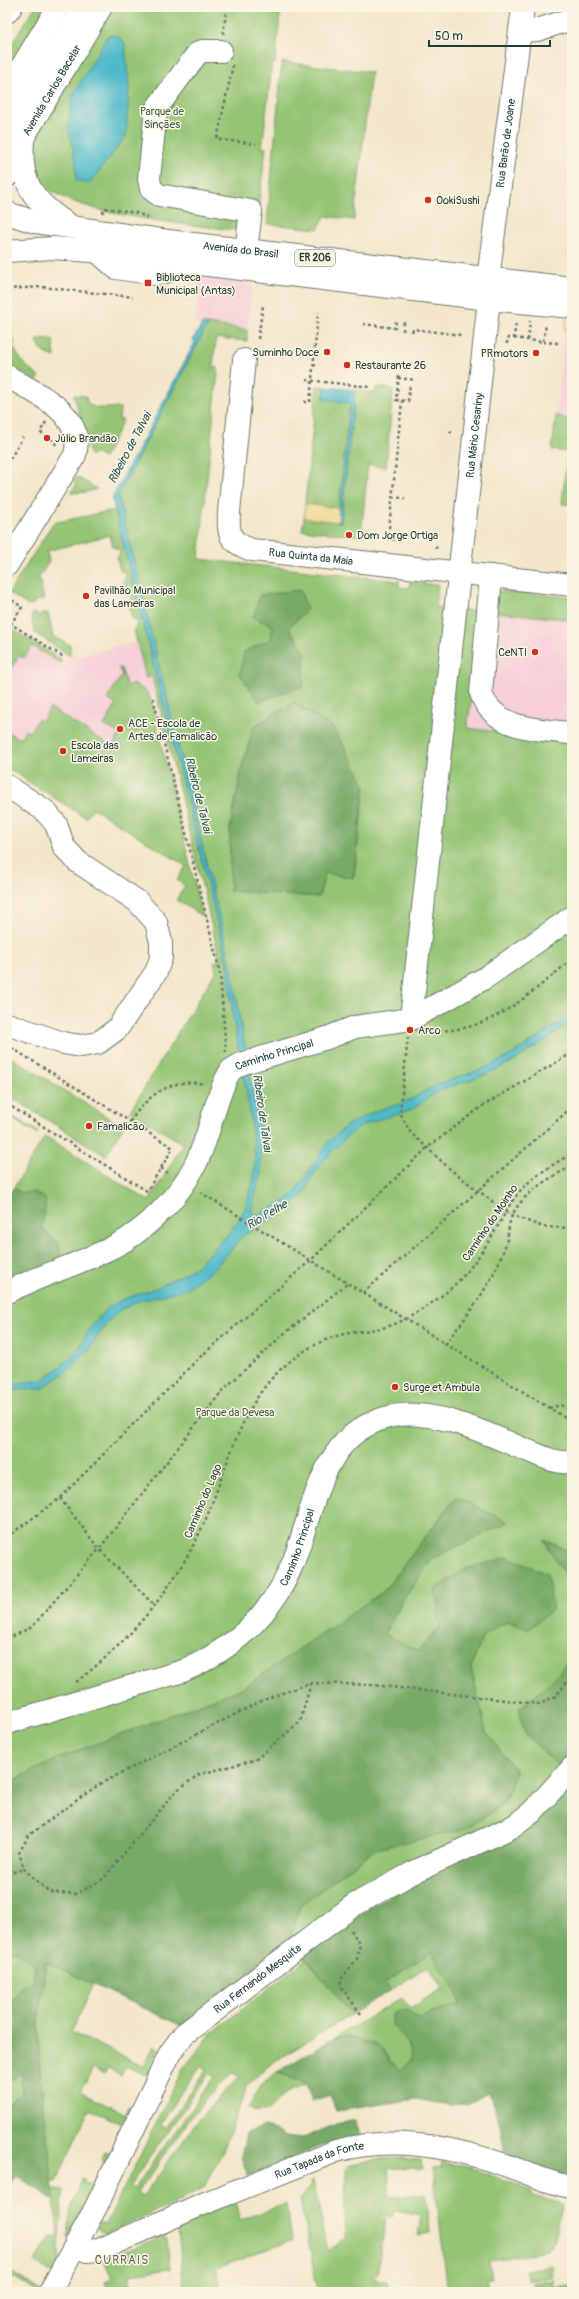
<svg xmlns="http://www.w3.org/2000/svg" width="579" height="2299" viewBox="0 0 579 2299" font-family="Pangolin,sans-serif">
	<rect width="100%" height="100%" fill="#fcf5e5"/>
	<filter id="ink" filterUnits="userSpaceOnUse"><feTurbulence type="fractalNoise" baseFrequency=".025" numOctaves="2"/><feDisplacementMap in="SourceGraphic" scale="8" xChannelSelector="R" yChannelSelector="G"/><feConvolveMatrix kernelMatrix="1 2 1 2 8 2 1 2 1" color-interpolation-filters="sRGB"/></filter>
	<filter id="wash" filterUnits="userSpaceOnUse"><feTurbulence type="fractalNoise" baseFrequency=".012" numOctaves="4" result="noise"/><feDisplacementMap in="SourceGraphic" scale="16" xChannelSelector="R" yChannelSelector="G"/><feGaussianBlur stdDeviation="0.9" result="paint"/><feColorMatrix in="noise" values="0 0 0 0 0 0 0 0 0 0 0 0 0 0 0 0 0 1.4 0 .05"/><feComposite in="paint" operator="in"/></filter>
	<g filter="url(#wash)">
		<rect width="100%" height="100%" fill="#f3e6ca"/>
		<g fill="#f6cfd8">
			<polygon points="201,276 253,283 247,330 195,323"/>
			<polygon points="566,320 572,321 572,421 556,415"/>
			<polygon points="572,597 572,850 438,895 476,604 496,606"/>
			<polygon points="7,631 64,666 72,653 73,657 137,642 146,677 152,676 156,695 150,697 191,869 7,756"/>
		</g>
		<g fill="#94c575" stroke="#5a8154" fill-rule="evenodd">
			<polygon points="35,7 48,7 7,74 7,47 9,48"/>
			<path d="M109,7H281L275,64L272,63L262,148H266L255,232C207,226 77,218 45,185C30,170 32,149 37,131Z"/>
			<polygon points="282,62 371,72 354,220 325,216 318,229 267,224"/>
			<polygon points="7,321 15,344 12,345 23,363 39,377 37,381 7,363"/>
			<path d="M208,324L247,330V341L216,338L213,367L218,368V372L199,559L399,581V587L409,588L410,582L438,585L436,607L475,611L476,604L483,605L475,695L471,701L467,728L572,740V1553L545,1540L563,1572L572,1574V1656L552,1681L519,1709L562,1769L521,1811L286,1947L300,1906L375,1849L465,1829L516,1771L486,1732L471,1668L483,1635L508,1621L553,1609L435,1589L440,1626L418,1651L384,1634L403,1600L433,1558L507,1522L456,1497L384,1591L243,1688L59,1758L7,1784V1199L45,1136L149,1201L183,1144L130,1111L216,971L214,962L220,960L152,676L146,678L134,630L138,622L132,618L129,606L132,598L126,594L123,582L127,575L120,570L117,559L121,551L113,547L110,535L47,551L49,562L39,577L44,599L33,602L34,604L28,606L9,593L53,523L115,510L226,959L228,967L231,966L118,495ZM307,609L289,628L305,652H244L271,640L273,626ZM269,719L365,785L354,877L325,873L319,897L230,891V829L242,767L254,726Z"/>
			<polygon points="53,339 55,357 44,353 36,340"/>
			<polygon points="317,386 325,387 324,399 350,402 339,508 305,504"/>
			<polygon points="376,387 393,389 386,467 368,465 361,536 302,530 304,518 341,522 355,390 375,393"/>
			<polygon points="74,395 86,396 87,402 95,408 120,408 119,420 123,420 104,458 96,454 90,455"/>
			<polygon points="556,415 572,421 572,505 562,504 567,452 552,450"/>
			<polygon points="77,477 97,489 87,492 71,493 76,485 74,481"/>
			<polygon points="497,591 572,597 572,620 497,612"/>
			<polygon points="36,613 37,615 48,613 53,637 70,645 70,656 35,633 31,615"/>
			<polygon points="7,626 62,660 60,663 32,646 24,658 19,656 11,668 7,666"/>
			<polygon points="118,668 121,668 127,686 134,684 147,692 150,697 202,916 176,900 185,886 177,880 186,866 93,808 86,818 7,768 7,732 20,739 25,730 29,732 38,719 42,721 50,708 112,747 120,734 104,725 116,705 107,699 122,675"/>
			<polygon points="7,1055 123,1127 106,1156 7,1095"/>
			<polygon points="7,1113 38,1132 37,1134 7,1116"/>
			<path d="M14,1950L35,1964C33,1982 22,2028 7,2039V1952Z"/>
			<path d="M431,1951L455,1988L460,2005L418,2018L404,2010L392,2023L408,2045L412,2060L401,2070C391,2063 386,2052 377,2045C368,2038 345,2037 334,2038L402,1998L410,2009L442,1988L428,1966L389,1991L385,1983Z"/>
			<path d="M306,1959L352,2014L272,2063L248,2084L223,2151L204,2187L162,2209L105,2234L98,2229L99,2221L106,2224L183,2069L212,2033ZM201,2065L207,2069L166,2128L160,2124ZM234,2071L239,2078L206,2110L142,2197L137,2193L200,2105ZM209,2073L214,2077L134,2189L129,2187Z"/>
			<polygon points="46,1962 93,1984 71,2032 144,2066 154,2046 159,2049 146,2076 126,2066 121,2075 108,2068 104,2074 93,2068 80,2092 125,2114 129,2106 135,2111 127,2126 89,2109 56,2182 52,2182 40,2074 38,2023"/>
			<polygon points="277,2072 306,2084 288,2091 268,2111 252,2110 249,2107 261,2085"/>
			<polygon points="22,2073 22,2092 7,2106 7,2082"/>
			<polygon points="112,2147 115,2150 68,2238 69,2220 82,2178 85,2179 83,2182 92,2186 105,2162 101,2160 104,2151 110,2153"/>
			<polygon points="400,2158 421,2160 422,2169 416,2170 415,2167 388,2169 390,2197 426,2193 430,2233 418,2235 421,2215 394,2210 392,2217 382,2214 382,2217 386,2218 377,2274 374,2273 373,2276 376,2277 376,2279 387,2281 389,2292 305,2292 317,2287 300,2199 303,2197 313,2180 328,2251 345,2237 346,2170 348,2166 375,2159"/>
			<polygon points="442,2162 471,2168 531,2190 533,2196 563,2204 551,2248 547,2251 489,2260 492,2279 486,2279 488,2286 482,2287 483,2292 448,2292 433,2168 443,2167"/>
			<polygon points="53,2189 64,2190 59,2236 60,2260 53,2273 34,2262 50,2237 58,2236"/>
			<polygon points="235,2202 240,2220 286,2204 292,2240 215,2269 222,2291 184,2292 178,2231 187,2223"/>
			<polygon points="160,2237 167,2240 170,2269 130,2274 132,2292 108,2292 105,2281 112,2278 104,2260"/>
			<polygon points="551,2266 552,2277 528,2281 526,2270"/>
			<polygon points="7,2269 42,2292 38,2292 15,2278 7,2280"/>
			<polygon points="554,2280 554,2287 572,2285 572,2292 534,2292 533,2283"/>
		</g>
		<g fill="#7a6" stroke="#4b744d">
			<polygon points="300,590 307,609 289,628 305,652 303,686 259,702 240,674 244,652 271,639 273,626 253,617 260,595"/>
			<polygon points="295,702 334,728 365,785 353,878 325,873 319,897 230,891 230,829 242,767 254,726"/>
			<polygon points="13,1188 22,1193 33,1192 46,1199 42,1229 58,1242 62,1262 7,1285 7,1199"/>
			<polygon points="456,1497 508,1522 433,1558 403,1600 384,1634 418,1651 440,1626 435,1589 465,1569 508,1557 547,1574 553,1609 528,1630 508,1621 483,1635 471,1668 486,1732 516,1771 504,1804 465,1829 375,1849 300,1906 286,1947 182,2026 46,1962 38,2023 40,2074 54,2196 52,2199 16,2175 7,2189 7,2106 22,2092 22,2073 7,2082 7,2039 18,2022 11,2001 24,1984 33,1983 35,1965 14,1950 7,1952 7,1784 59,1758 243,1688 384,1591"/>
			<polygon points="544,1540 572,1553 572,1574 563,1572"/>
			<polygon points="572,1656 572,1757 562,1769 525,1734 519,1709 552,1681"/>
			<polygon points="572,1780 572,2179 505,2156 500,2124 489,2093 467,2104 448,2105 416,2099 336,2111 330,2095 312,2101 306,2084 277,2072 334,2038 348,2037 377,2045 393,2064 401,2070 412,2060 408,2045 392,2023 392,2015 404,2010 418,2018 460,2004 455,1988 431,1952 385,1983 389,1991 352,2014 300,1952"/>
			<path d="M355,2120L362,2138C321,2141 286,2161 248,2176L241,2156L246,2133L264,2127L275,2130L286,2137L301,2139L336,2124Z"/>
		</g>
		<g fill="#eeda9e" stroke="#868c69">
			<polygon points="566,320 572,321 572,331 564,330"/>
			<polygon points="305,504 339,508 338,522 304,518"/>
		</g>
		<g fill="#4db9c9" stroke="#367b7e">
			<polygon points="108,35 117,36 125,43 129,88 126,136 89,184 76,180 76,163 68,126 73,95"/>
			<polygon points="202,324 208,324 118,495 231,966 259,1127 261,1176 251,1211 257,1215 286,1201 296,1190 329,1141 346,1126 378,1110 404,1103 438,1084 483,1069 513,1054 563,1021 572,1013 572,1022 516,1060 485,1075 438,1091 411,1110 380,1119 363,1125 350,1134 334,1149 316,1170 303,1195 291,1207 241,1237 232,1249 212,1270 186,1289 139,1301 122,1309 111,1318 84,1356 65,1373 41,1389 15,1390 7,1396 7,1388 11,1385 42,1380 61,1366 77,1352 89,1330 106,1309 121,1300 154,1289 196,1267 231,1231 245,1209 254,1179 255,1155 249,1107 233,1018 228,967 112,498 195,342 193,340"/>
			<polygon points="325,387 355,390 341,522 338,522 350,403 324,399"/>
		</g>
	</g>
	<g filter="url(#ink)">
		<g fill="none" stroke-linecap="round" stroke-linejoin="round">
			<defs>
				<g id="minor">
					<polyline points="7,12 11,7"/>
					<polyline points="520,31 537,30 572,19"/>
					<polyline points="221,51 202,51 197,54 156,109 149,179 151,189 159,195 251,211 246,250"/>
					<polyline points="98,252 116,268 156,274 168,271 179,261"/>
					<path id="s1" d="M488,279L523,7"/>
					<path id="s2" d="M244,360L229,512C228,535 229,542 252,550L572,585"/>
					<path d="M7,376C36,394 86,413 75,455L7,565"/>
					<path d="M491,576L481,693C493,730 540,730 572,733"/>
					<polyline points="7,786 44,810 56,824 64,847 78,862 137,901 156,922 161,942 161,958 156,972 117,1029 98,1043 81,1046 63,1043 7,1024"/>
					<path id="s3" d="M411,1019L489,299"/>
					<path id="s4" d="M7,1292C42,1275 79,1264 113,1247C143,1233 179,1197 194,1167C209,1139 213,1107 226,1079L231,1070L241,1064L327,1038L355,1027L411,1019L485,978L572,917"/>
					<path id="s5" d="M7,1723L183,1671C222,1654 256,1628 279,1591C316,1532 309,1433 393,1416C435,1408 488,1434 526,1450C542,1456 555,1464 572,1462"/>
					<path id="s6" d="M77,2245L87,2251L99,2250L198,2206L336,2151C391,2135 453,2147 505,2165C527,2172 549,2184 572,2187"/>
					<path id="s7" d="M50,2292L96,2207L170,2053L184,2034L354,1905L414,1872L514,1826L532,1812L572,1768"/>
				</g>
				<g id="major">
					<polyline points="7,91 58,7"/>
					<polyline points="7,129 84,7"/>
					<path d="M23,142C19,184 35,203 69,225"/>
					<path id="s8" d="M7,176L23,138L101,7"/>
					<path id="s9" d="M7,213L35,222L168,241L572,288"/>
					<polyline points="7,251 53,248 91,251 489,299 572,307"/>
				</g>
			</defs>
			<use href="#minor" stroke="#697868" stroke-width="24"/>
			<use href="#major" stroke="#697868" stroke-width="24"/>
			<g stroke="#697868" stroke-width="2.5" stroke-dasharray="3 3" stroke-linecap="butt">
				<polyline points="223,34 227,7"/>
				<polyline points="233,65 217,139 256,144"/>
				<polyline points="103,213 104,208 137,213 148,218"/>
				<polyline points="7,289 41,287 133,297"/>
				<polyline points="363,324 395,328 396,321"/>
				<polyline points="403,331 404,322"/>
				<polyline points="412,332 413,329 461,335 461,337"/>
				<polyline points="514,338 543,342 546,324"/>
				<polyline points="258,339 263,305"/>
				<polyline points="528,340 530,321"/>
				<polyline points="543,342 558,343"/>
				<polyline points="507,344 507,338 514,338 516,321"/>
				<polyline points="313,365 319,366"/>
				<polyline points="399,376 396,400 408,401 410,384"/>
				<polyline points="398,378 416,380"/>
				<polyline points="306,380 371,387"/>
				<polyline points="304,402 310,402 318,312"/>
				<polyline points="46,422 40,432 54,441 56,445"/>
				<polyline points="449,432 452,432"/>
				<polyline points="7,464 23,437"/>
				<polyline points="392,497 405,498"/>
				<polyline points="401,541 388,539 402,401"/>
				<polyline points="436,549 436,546"/>
				<polyline points="7,597 22,607 11,624 65,658"/>
				<polyline points="153,698 220,973 226,1052"/>
				<path d="M433,1030C489,1035 532,992 572,959"/>
				<polyline points="408,1037 400,1113 410,1132 451,1170 509,1214 543,1227 572,1228"/>
				<polyline points="7,1104 147,1191 173,1148 7,1045"/>
				<path d="M130,1122C147,1095 172,1077 204,1084"/>
				<polyline points="161,1168 168,1173"/>
				<polyline points="200,1192 572,1422"/>
				<polyline points="363,1293 572,1107"/>
				<path d="M445,1344C469,1314 495,1280 506,1243C509,1234 508,1224 512,1216C522,1193 551,1177 572,1166"/>
				<polyline points="549,1408 561,1405 572,1412"/>
				<polyline points="60,1498 99,1549 155,1606"/>
				<polyline points="7,1537 60,1498 199,1358 310,1261 427,1148 481,1107 572,1053"/>
				<polyline points="7,1639 32,1627 99,1549 223,1390 285,1333 347,1284"/>
				<path d="M76,1682C134,1638 180,1581 208,1514C224,1473 237,1425 263,1389C281,1365 310,1343 340,1335C357,1331 375,1331 392,1325C411,1318 428,1306 444,1294C466,1277 482,1253 496,1229C504,1216 510,1202 520,1191C534,1175 555,1164 572,1153"/>
				<polyline points="311,1683 300,1722 255,1760 200,1774 177,1790 103,1879 77,1894 49,1892 24,1869 19,1853 29,1835 98,1785 263,1700 311,1683 373,1685 540,1704 556,1696 572,1675"/>
				<polyline points="7,1749 12,1747 9,1741"/>
				<polyline points="7,1874 24,1869"/>
				<polyline points="351,1930 360,1945 357,1959 341,1979 341,1987 361,2014"/>
			</g>
			<use href="#minor" stroke="#fff" stroke-width="22"/>
			<use href="#major" stroke="#fff" stroke-width="22"/>
		</g>
	</g>
	<g fill="#c8321e" stroke="#fcf5e5" stroke-width="1.5">
		<circle cx="428" cy="200" r="4"/>
		<rect x="144" y="279" width="8" height="8" rx="2"/>
		<circle cx="327" cy="352" r="4"/>
		<circle cx="536" cy="353" r="4"/>
		<circle cx="347" cy="365" r="4"/>
		<circle cx="47" cy="438" r="4"/>
		<circle cx="349" cy="535" r="4"/>
		<circle cx="86" cy="596" r="4"/>
		<circle cx="535" cy="652" r="4"/>
		<circle cx="120" cy="729" r="4"/>
		<circle cx="63" cy="751" r="4"/>
		<circle cx="410" cy="1030" r="4"/>
		<circle cx="89" cy="1126" r="4"/>
		<circle cx="395" cy="1387" r="4"/>
	</g>
	<g text-anchor="middle" dominant-baseline="central" stroke-width="3" stroke-linejoin="round" paint-order="stroke">
		<rect fill="#fcf5e5" stroke="#617469" stroke-width="1" x="295" y="250" width="40" height="16" rx="3"/>
		<g font-size="10" font-weight="bold" fill="#1f3d34">
			<text x="315" y="258">ER 206</text>
		</g>
		<g font-size="11" fill="#1f3d34" stroke="#fcf5e5">
			<text stroke="none"><textPath href="#s8" startOffset="97">Avenida Carlos Bacelar</textPath></text>
			<text stroke="none"><textPath href="#s1" startOffset="137">Rua Barão de Joane</textPath></text>
			<text stroke="none"><textPath href="#s9" startOffset="237">Avenida do Brasil</textPath></text>
			<text stroke="none"><textPath href="#s3" startOffset="587">Rua Mário Cesariny</textPath></text>
			<text stroke="none"><textPath href="#s2" startOffset="262">Rua Quinta da Maia</textPath></text>
			<text stroke="none"><textPath href="#s4" startOffset="381">Caminho Principal</textPath></text>
			<text transform="translate(490 1223) rotate(-56)">Caminho do Moinho</text>
			<text transform="translate(203 1501) rotate(-67)">Caminho do Lago</text>
			<text stroke="none"><textPath href="#s5" startOffset="358">Caminho Principal</textPath></text>
			<text stroke="none"><textPath href="#s7" startOffset="383">Rua Fernando Mesquita</textPath></text>
			<text stroke="none"><textPath href="#s6" startOffset="262">Rua Tapada da Fonte</textPath></text>
		</g>
		<g font-size="11" fill="#3c5f44" stroke="#fcf5e5">
			<text x="162" y="111">Parque de<tspan x="162" dy="13">Sinçães</tspan></text>
			<text x="235" y="1412">Parque da Devesa</text>
		</g>
		<g font-size="11" fill="#1f3d34" stroke="#fcf5e5" text-anchor="start">
			<text x="436" y="200">OokiSushi</text>
			<text x="156" y="277">Biblioteca<tspan x="156" dy="13">Municipal (Antas)</tspan></text>
			<text x="319" y="352" text-anchor="end">Suminho Doce</text>
			<text x="528" y="353" text-anchor="end">PRmotors</text>
			<text x="355" y="365">Restaurante 26</text>
			<text x="55" y="438">Júlio Brandão</text>
			<text x="357" y="535">Dom Jorge Ortiga</text>
			<text x="94" y="590">Pavilhão Municipal<tspan x="94" dy="13">das Lameiras</tspan></text>
			<text x="527" y="652" text-anchor="end">CeNTI</text>
			<text x="128" y="723">ACE - Escola de<tspan x="128" dy="13">Artes de Famalicão</tspan></text>
			<text x="71" y="745">Escola das<tspan x="71" dy="13">Lameiras</tspan></text>
			<text x="418" y="1030">Arco</text>
			<text x="97" y="1126">Famalicão</text>
			<text x="403" y="1387">Surge et Ambula</text>
		</g>
		<g font-size="12" font-style="italic" fill="#2a5c59" stroke="#fcf5e5">
			<text transform="translate(130 448) rotate(-62)">Ribeiro de Talvai</text>
			<text transform="translate(198 795) rotate(76)">Ribeiro de Talvai</text>
			<text transform="translate(262 1113) rotate(82)">Ribeiro de Talvai</text>
			<text transform="translate(267 1215) rotate(-31)">Rio Pelhe</text>
		</g>
		<g font-size="12" letter-spacing="1" fill="#646459" stroke="#fcf5e5">
			<text x="122" y="2260">CURRAIS</text>
		</g>
	</g>
	<rect width="579" height="2299" fill="none" stroke="#fcf5e5" stroke-width="24"/>
	<path d="M429 40v6h121v-6" fill="none" stroke="#1f3d34" stroke-width="2"/>
	<text x="435" y="40" font-size="12" fill="#1f3d34" stroke="#fcf5e5" stroke-width="3" paint-order="stroke">50 m</text>
</svg>
